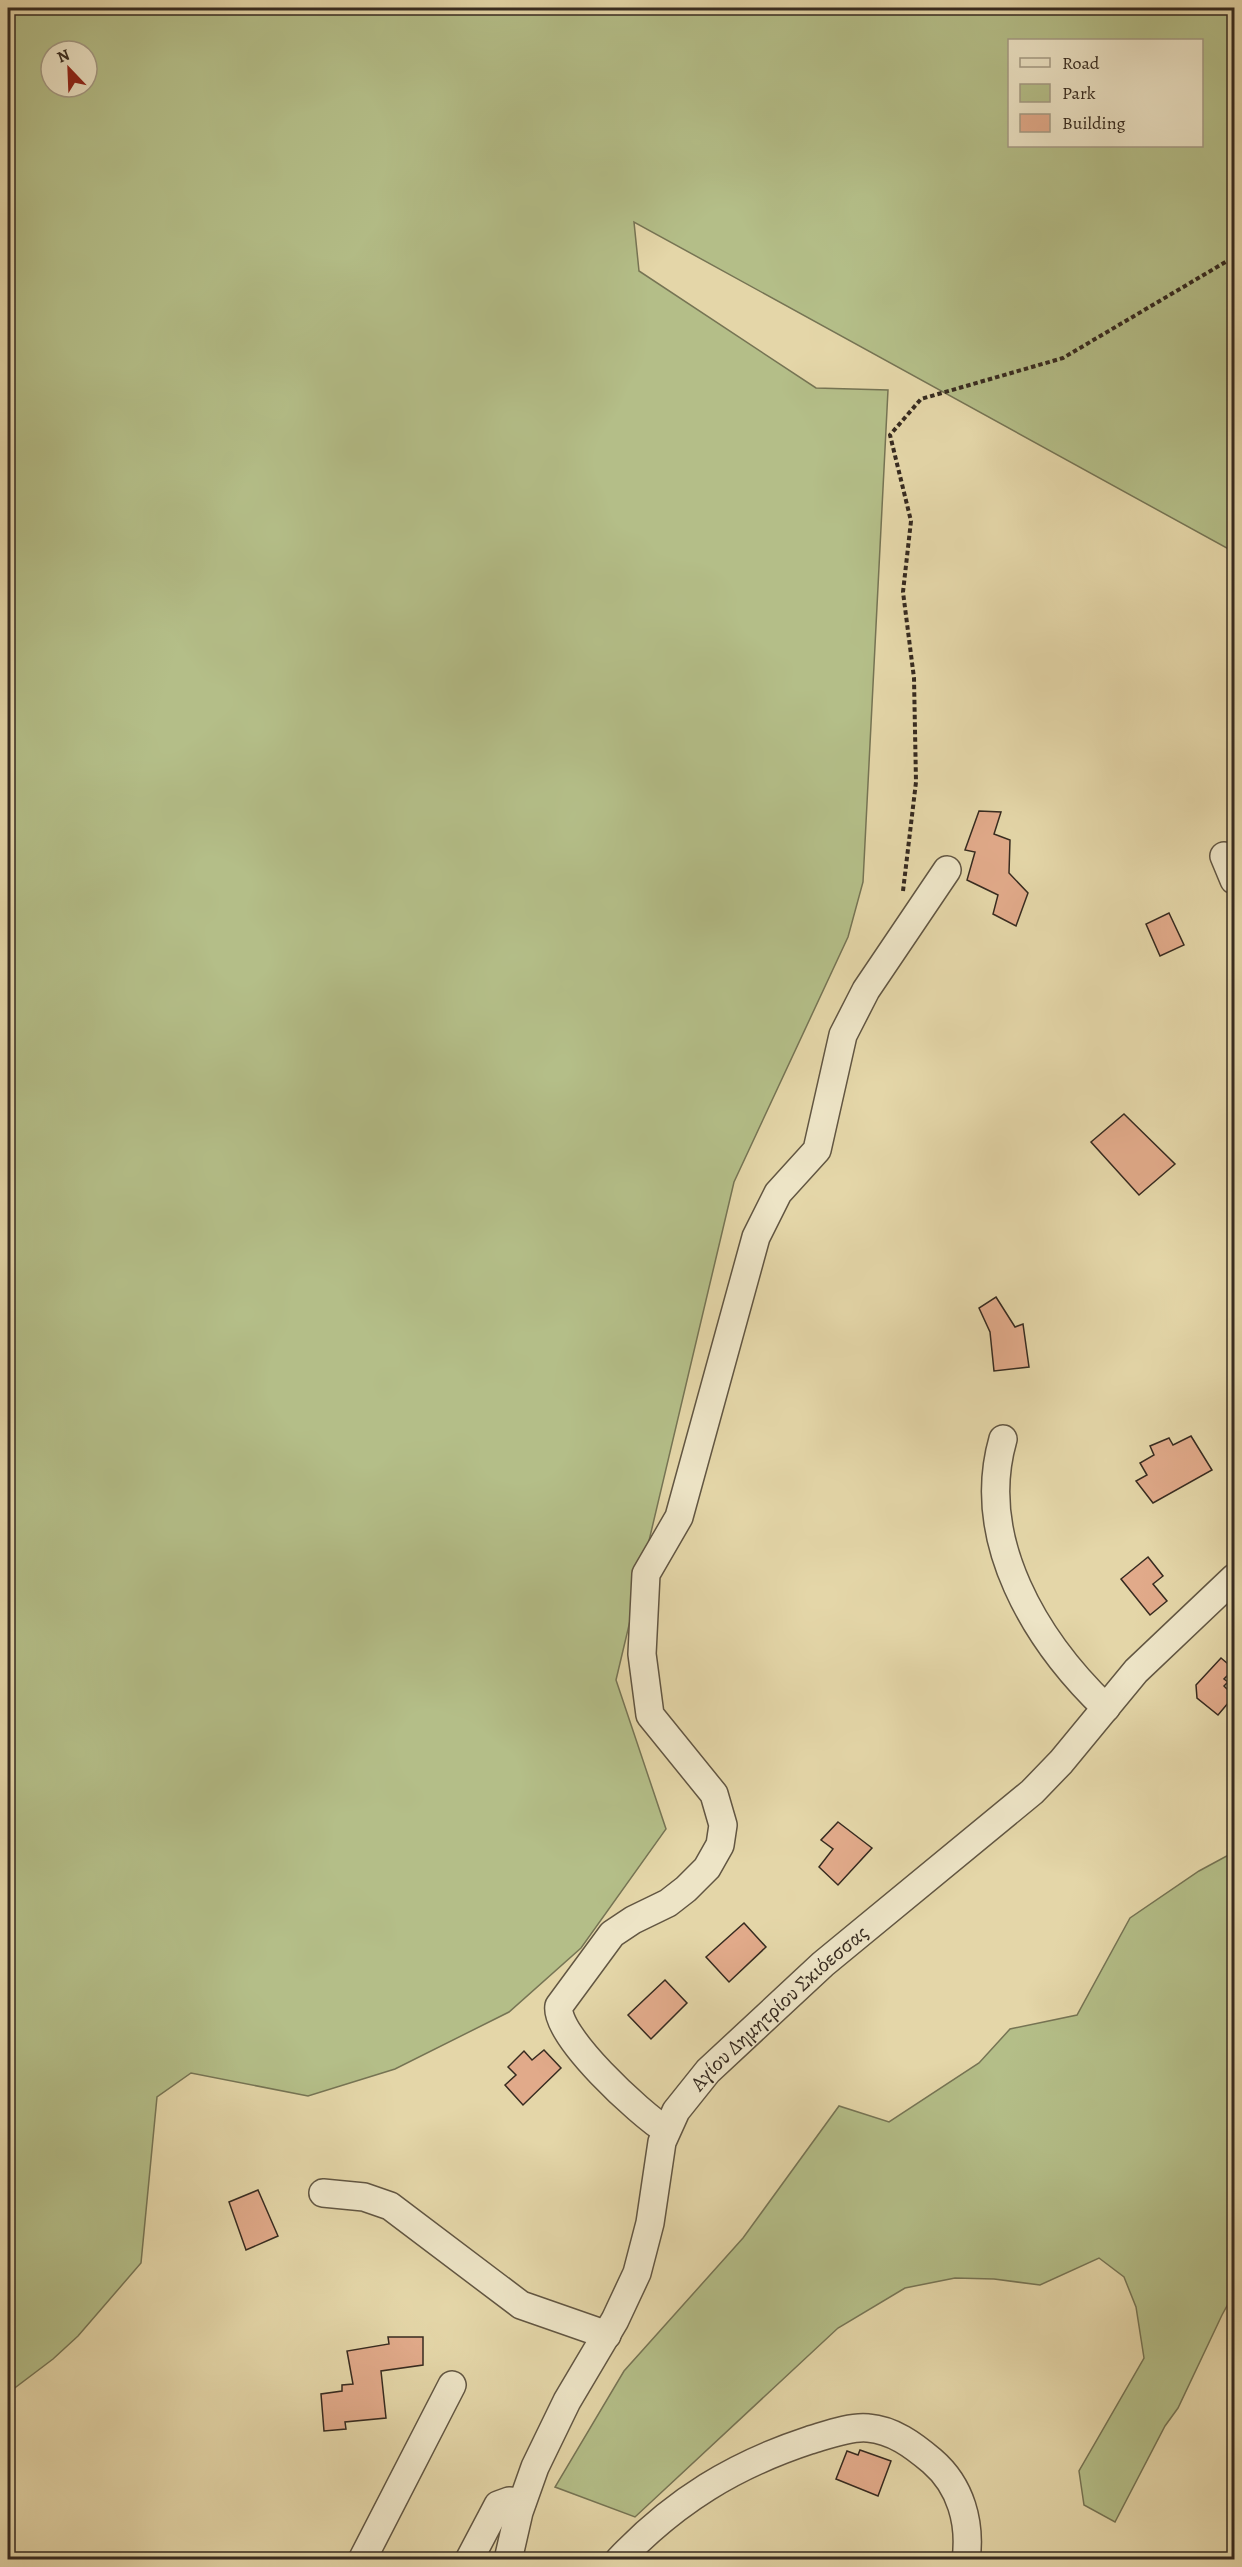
<svg xmlns="http://www.w3.org/2000/svg" width="1242" height="2567" viewBox="0 0 1242 2567" font-family="Alegreya,serif">
	<rect width="100%" height="100%" fill="#e4d6a8"/>
	<filter id="stains"><feTurbulence type="fractalNoise" baseFrequency=".00333" numOctaves="4"/><feColorMatrix values="0 0 0 0 .2 0 0 0 0 .09 0 0 0 0 .02 0 0 0 .5 -.17"/></filter>
	<radialGradient id="worn" r=".72"><stop offset=".6" stop-color="#630" stop-opacity="0"/><stop offset="1" stop-color="#630" stop-opacity=".3"/></radialGradient>
	<g fill="#b4be88" stroke="#767454" stroke-width="1.5" fill-rule="evenodd">
		<path d="M8,8H1234V552L634,222L639,271L816,388L888,390L863,882L848,937L734,1182L616,1680L666,1829L581,1948L509,2012L395,2069L308,2096L191,2073L157,2097L141,2263L78,2336L53,2359L8,2393ZM1010,40H1202V146H1010ZM51,51H87V87H51Z"/>
		<polygon points="1234,1852 1234,2293 1222,2315 1178,2408 1165,2426 1115,2522 1084,2505 1079,2471 1144,2358 1136,2307 1124,2277 1099,2258 1040,2285 994,2279 955,2278 905,2288 838,2328 635,2517 555,2487 624,2371 743,2238 839,2106 889,2122 979,2063 1010,2029 1077,2015 1130,1918 1199,1871"/>
	</g>
	<g fill="#e1aa8a" stroke="#372b20" stroke-width="1.5">
		<polygon points="979,811 1001,812 994,834 1010,840 1009,873 1028,893 1016,926 993,914 998,895 967,880 975,852 965,850"/>
		<polygon points="1169,913 1184,945 1160,956 1146,924"/>
		<polygon points="1124,1114 1175,1164 1139,1195 1091,1142"/>
		<polygon points="996,1297 1015,1327 1023,1324 1029,1367 994,1371 990,1332 979,1308"/>
		<polygon points="1191,1436 1212,1470 1153,1503 1136,1481 1147,1475 1140,1463 1154,1455 1150,1446 1169,1438 1173,1445"/>
		<polygon points="1148,1557 1163,1576 1153,1584 1167,1601 1150,1615 1121,1579"/>
		<polygon points="1221,1658 1234,1669 1224,1679 1228,1682 1224,1686 1234,1696 1218,1715 1197,1698 1196,1685"/>
		<polygon points="838,1822 872,1848 838,1885 819,1867 833,1849 821,1840"/>
		<polygon points="744,1923 766,1947 729,1982 706,1957"/>
		<polygon points="665,1980 687,2003 651,2039 628,2015"/>
		<polygon points="544,2050 561,2068 523,2105 505,2085 516,2075 508,2067 524,2051 532,2060"/>
		<polygon points="258,2190 278,2236 246,2250 229,2202"/>
		<polygon points="388,2337 423,2337 423,2365 381,2371 386,2418 345,2422 346,2429 324,2431 321,2394 342,2391 342,2385 353,2384 347,2351 389,2344"/>
		<polygon points="860,2450 891,2461 878,2496 836,2479 847,2451 858,2455"/>
	</g>
	<g fill="none" stroke-linecap="round" stroke-linejoin="round">
		<defs>
			<g id="minor">
				<polyline points="1224,856 1234,880"/>
				<path d="M1003,1439C974,1540 1036,1641 1106,1708"/>
				<path d="M666,2130C641,2115 553,2034 559,2006L612,1934L633,1920L668,1903L686,1889L707,1868L720,1845L723,1825L714,1794L650,1715L642,1654L646,1574L679,1517L756,1237L778,1193L817,1150L843,1035L866,990L947,870"/>
				<polyline points="323,2193 364,2197 390,2206 521,2305 607,2335"/>
				<polyline points="362,2560 452,2385"/>
				<polyline points="469,2560 498,2505 509,2501 522,2502"/>
				<path id="s1" d="M508,2560L519,2512L535,2467L567,2401L615,2320L637,2273L650,2223L662,2142L676,2111L708,2071L823,1964L1032,1792L1061,1762L1136,1671L1234,1578"/>
				<path d="M619,2560C675,2501 734,2465 810,2440C827,2435 851,2426 868,2428C893,2430 913,2445 932,2461C961,2486 971,2523 966,2560"/>
			</g>
		</defs>
		<use href="#minor" stroke="#625642" stroke-width="30"/>
		<polyline stroke="#372b20" stroke-width="4" stroke-dasharray="4.5 3" stroke-linecap="butt" points="903,891 916,782 914,678 903,592 911,521 890,435 921,399 1063,358 1234,257"/>
		<use href="#minor" stroke="#ede4c6" stroke-width="27"/>
	</g>
	<g text-anchor="middle" dominant-baseline="central" stroke-width="4.5" stroke-linejoin="round" paint-order="stroke">
		<g font-size="21" fill="#372b20" stroke="#ede4c6">
			<text stroke="none"><textPath href="#s1" startOffset="630">Αγίου Δημητρίου Σκιόεσσας</textPath></text>
		</g>
	</g>
	<rect width="1242" height="2567" fill="none" stroke="#e4d6a8" stroke-width="30"/>
	<rect x="9" y="9" width="1224" height="2549" fill="none" stroke="#372b20" stroke-width="3"/>
	<rect x="15" y="15" width="1212" height="2537" fill="none" stroke="#372b20" stroke-width="1.5"/>
	<rect x="1008" y="39" width="195" height="108" fill="#ede4c6" stroke="#a49a84" stroke-width="1.5"/>
	<rect x="1020" y="58" width="30" height="9" fill="#ede4c6" stroke="#a49a84" stroke-width="1.5"/>
	<text x="1062" y="69" font-size="18" fill="#372b20">Road</text>
	<rect x="1020" y="84" width="30" height="18" fill="#b4be88" stroke="#a49a84" stroke-width="1.5"/>
	<text x="1062" y="99" font-size="18" fill="#372b20">Park</text>
	<rect x="1020" y="114" width="30" height="18" fill="#e1aa8a" stroke="#a49a84" stroke-width="1.5"/>
	<text x="1062" y="129" font-size="18" fill="#372b20">Building</text>
	<g transform="translate(69 69) rotate(337)"><circle r="28" fill="#ede4c6" stroke="#a49a84" stroke-width="1.5"/>
	<path d="M0-4.5L10 22L0 15L-10 22Z" fill="#8f2418"/>
	<text y="-9" font-size="16" font-weight="bold" text-anchor="middle" fill="#372b20">N</text>
	</g>
	<rect width="100%" height="100%" filter="url(#stains)"/>
	<rect width="100%" height="100%" fill="url(#worn)"/>
</svg>
